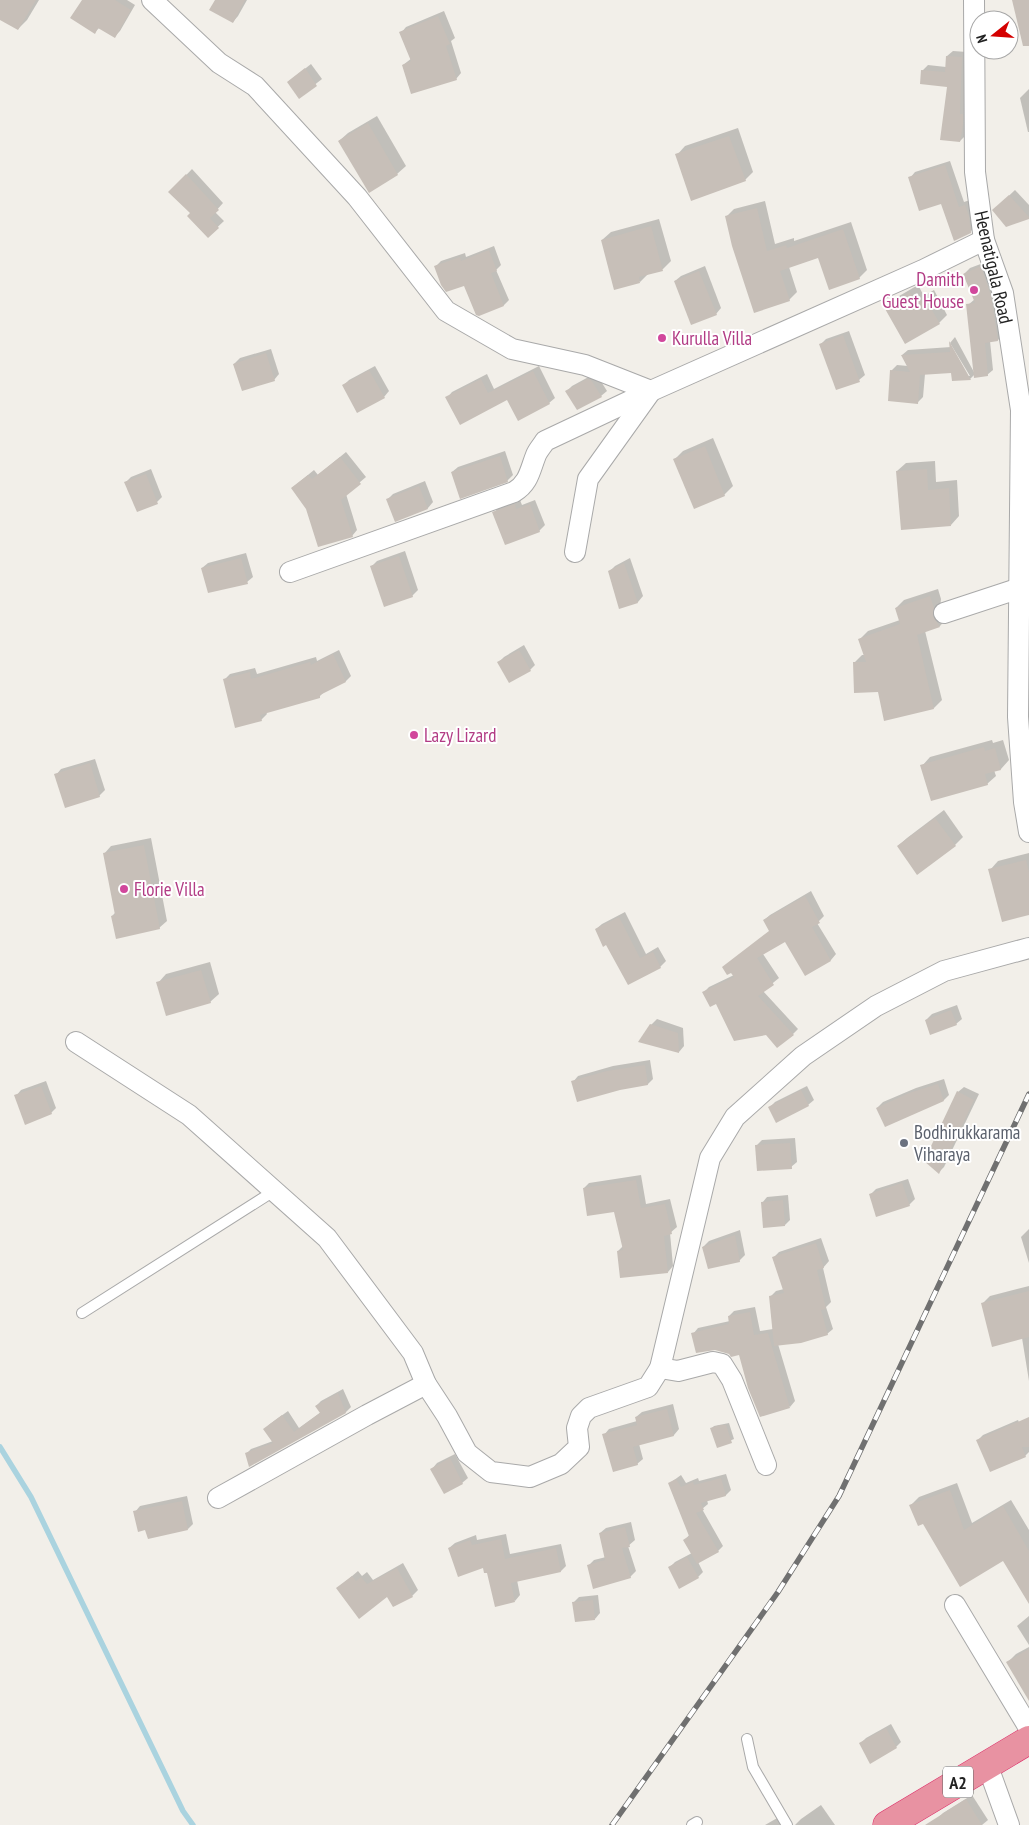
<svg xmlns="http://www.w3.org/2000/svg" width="1029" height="1825" viewBox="0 0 1029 1825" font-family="'PT Sans Narrow',sans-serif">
	<rect width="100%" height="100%" fill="#f2efe9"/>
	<g fill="#0003">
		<polygon points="0,0 39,0 27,20 18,29 0,18"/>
		<polygon points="82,0 127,0 135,5 120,31 115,36 100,27 95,32"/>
		<polygon points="216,0 247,0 238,16 233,22"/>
		<polygon points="444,11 455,38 451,41 461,73 456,79 403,65 412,58 401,33 406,27"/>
		<polygon points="953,51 967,52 965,136 960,141 948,86 922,71 928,65 946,67 947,56"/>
		<polygon points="311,64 322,79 299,97 288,82"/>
		<polygon points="1029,89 1029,132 1028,132 1020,98"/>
		<polygon points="377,116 406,166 397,174 339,141 348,133"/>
		<polygon points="738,128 753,172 745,180 677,155 685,146"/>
		<polygon points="950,161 964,202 970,200 976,226 970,232 942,202 910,178 915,172"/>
		<polygon points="192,169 223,203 215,212 224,221 208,236 192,213 170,192"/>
		<polygon points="1015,190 1029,205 1029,218 999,205"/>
		<polygon points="765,201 775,244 794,238 794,241 851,222 867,270 859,278 819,257 789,267 797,292 789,300 726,217 734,209"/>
		<polygon points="659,219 671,261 663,269 649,273 640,282 602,240 611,232"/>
		<polygon points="494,246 501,265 496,270 509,300 504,305 479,315 465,284 436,266 441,261 465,253 466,257"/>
		<polygon points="986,262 1003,335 998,340 990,341 993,370 987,375 975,374 970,379 952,372 925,374 923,397 917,403 891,371 897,365 908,366 902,355 908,350 951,347 967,376 970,376 950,343 955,337 975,374 968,305 975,299 964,274 970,268"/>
		<polygon points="705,266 721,308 716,314 675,281 681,276"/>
		<polygon points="918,285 924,296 934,290 947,315 939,323 885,307 894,299"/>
		<polygon points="849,331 865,375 859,380 821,344 826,339"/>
		<polygon points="271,349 279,374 274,380 234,364 240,358"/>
		<polygon points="375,366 389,391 384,397 343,386 349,380"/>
		<polygon points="539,366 555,398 549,403 508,398 447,398 452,392 487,374 494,389"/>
		<polygon points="594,374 597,375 607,391 601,396 567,391 572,386"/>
		<polygon points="713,438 733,486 724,495 675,459 683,451"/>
		<polygon points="505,451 513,475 507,481 452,472 458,467"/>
		<polygon points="346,452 366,477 346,494 357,530 352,536 307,508 292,488 314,470 318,475"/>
		<polygon points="935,461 936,482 957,480 959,516 951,525 897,471 906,463"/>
		<polygon points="151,469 162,497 157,502 126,482 131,477"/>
		<polygon points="425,481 433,502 428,508 396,520 388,499 393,494"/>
		<polygon points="520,500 522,505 535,500 545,525 539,531 494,513 499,507"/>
		<polygon points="405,551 418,590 412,596 371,567 377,561"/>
		<polygon points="246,553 253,577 247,582 202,568 208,563"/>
		<polygon points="630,558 643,596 638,602 620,607 609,572 615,566"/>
		<polygon points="938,589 941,599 940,608 947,618 940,626 925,631 942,700 934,708 879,691 854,663 862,655 865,655 860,639 868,631 900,620 896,608 904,600"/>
		<polygon points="524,645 535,665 530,670 499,662 504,657"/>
		<polygon points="339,650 351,676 346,681 324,692 320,696 266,712 267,714 261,720 224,680 230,674 255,668 257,674 316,657 317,661"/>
		<polygon points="992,740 993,743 1003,740 1009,760 1001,769 994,770 996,776 987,784 922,766 930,757"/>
		<polygon points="95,759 105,790 99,796 56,775 61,769"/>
		<polygon points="944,810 963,837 955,845 898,846 907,838"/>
		<polygon points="151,838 167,921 159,928 112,916 116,912 104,854 111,846"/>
		<polygon points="1029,853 1029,914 990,870 998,861"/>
		<polygon points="811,891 824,916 817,923 836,954 831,960 805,974 786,940 763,954 779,978 763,991 798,1029 793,1034 767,1034 716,1003 704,992 709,987 734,975 770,931 764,920 770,915"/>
		<polygon points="625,912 646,954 658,947 666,961 660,967 628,983 607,944 596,929 602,924"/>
		<polygon points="210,962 219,994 210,1002 158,983 166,974"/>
		<polygon points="957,1005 962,1019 956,1024 926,1020 932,1014"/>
		<polygon points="657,1019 683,1028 684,1046 679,1052 651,1025"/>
		<polygon points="650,1060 653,1079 648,1084 573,1082 578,1076 613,1066"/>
		<polygon points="944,1079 949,1095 944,1100 877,1108 883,1102 916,1088"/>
		<polygon points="46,1081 56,1108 51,1113 16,1096 21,1090"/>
		<polygon points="807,1086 814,1100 808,1105 770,1107 775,1102"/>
		<polygon points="964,1087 979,1094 944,1167 939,1172 958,1092"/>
		<polygon points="795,1138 797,1162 791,1167 756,1146 762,1140"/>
		<polygon points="641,1175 646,1204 670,1199 677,1227 670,1233 673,1266 668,1272 618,1251 623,1246 615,1211 584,1188 589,1183"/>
		<polygon points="908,1179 915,1199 909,1205 870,1195 876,1189"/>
		<polygon points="788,1195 790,1220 785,1225 762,1203 767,1197"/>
		<polygon points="1029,1229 1029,1263 1021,1237"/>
		<polygon points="740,1230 745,1255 739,1261 703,1247 709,1241"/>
		<polygon points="821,1238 829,1261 823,1268 831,1302 826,1307 833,1329 827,1334 778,1344 795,1401 790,1407 740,1353 693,1334 698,1328 730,1321 729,1316 734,1311 755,1307 760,1331 773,1329 770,1297 776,1291 784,1289 773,1258 779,1252"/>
		<polygon points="1029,1286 1029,1381 1022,1338 982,1304 990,1296"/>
		<polygon points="343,1389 351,1407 346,1412 250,1465 246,1454 251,1449 273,1441 265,1429 270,1424 288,1411 299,1428 321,1412 316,1406 321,1401"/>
		<polygon points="673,1404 679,1429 674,1435 639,1444 643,1459 637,1464 604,1435 609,1429 637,1421 636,1417 642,1412"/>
		<polygon points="1018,1420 1029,1446 1029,1452 1025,1456 978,1440 983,1435"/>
		<polygon points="729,1423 734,1439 718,1446 712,1428 714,1426"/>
		<polygon points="455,1454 468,1478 462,1483 432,1469 437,1463"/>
		<polygon points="726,1474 731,1490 726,1495 707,1500 708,1504 702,1509 723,1546 718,1551 698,1562 703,1572 698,1577 669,1568 675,1562 692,1553 685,1540 690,1534 670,1483 681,1475 686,1483 698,1478 699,1481"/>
		<polygon points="957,1483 972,1523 1011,1500 1029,1530 1029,1602 1003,1559 923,1522 911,1505 919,1497"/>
		<polygon points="187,1496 193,1524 188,1529 135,1512 140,1506"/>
		<polygon points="631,1522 635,1540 628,1546 636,1571 630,1577 588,1566 594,1560 606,1557 600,1533 606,1528"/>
		<polygon points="506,1534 510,1554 561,1544 566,1566 561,1571 517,1580 520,1595 515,1601 484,1566 449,1548 455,1543 476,1535 477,1540"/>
		<polygon points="403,1563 418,1590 412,1596 394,1606 388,1595 338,1588 358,1571 362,1576 367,1572 373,1580"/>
		<polygon points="598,1595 600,1613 595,1619 574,1602 579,1597"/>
		<polygon points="1029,1616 1029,1645 1017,1626"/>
		<polygon points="1029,1647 1029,1693 1008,1662 1016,1654"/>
		<polygon points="891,1724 901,1742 896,1747 860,1744 866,1738"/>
		<polygon points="972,1795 988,1820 982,1825 942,1825 938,1818 943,1813"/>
		<polygon points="821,1805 835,1825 795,1825 801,1819"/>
		<polygon points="779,1817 783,1825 765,1825"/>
	</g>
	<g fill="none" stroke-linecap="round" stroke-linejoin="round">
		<polyline stroke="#aad3df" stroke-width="5.5" points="0,1447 31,1497 183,1811 193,1825"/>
	</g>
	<g fill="#c7bfb8">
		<polygon points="0,0 36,0 18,30 0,20"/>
		<polygon points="82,0 115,0 131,10 115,38 98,28 95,34 70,18"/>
		<polygon points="215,0 245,0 233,23 209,10"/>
		<polygon points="1012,0 1029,0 1029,46 1023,46"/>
		<polygon points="438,16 450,44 446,46 457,80 411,94 402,65 411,61 399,32"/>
		<polygon points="946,56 962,57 960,114 963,114 963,124 960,142 940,140 947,87 920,84 921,70 945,72"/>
		<polygon points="305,68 317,86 299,99 287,82"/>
		<polygon points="368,123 398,175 369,193 338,141"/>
		<polygon points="729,136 746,181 691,201 675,154"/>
		<polygon points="945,165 959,207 965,205 969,216 971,233 954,241 941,204 919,211 908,177"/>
		<polygon points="186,174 219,210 210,218 219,228 208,238 187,216 190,213 168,192"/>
		<polygon points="1009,195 1029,217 1029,219 1006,227 992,210"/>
		<polygon points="757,208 767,251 786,245 787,248 843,229 860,279 829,290 818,258 780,271 790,301 754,313 732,246 725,216"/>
		<polygon points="651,226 663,271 639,277 640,283 614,290 601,240"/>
		<polygon points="489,250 497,271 491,273 504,306 479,316 476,315 464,286 446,292 441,285 434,266 460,257 461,261"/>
		<polygon points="981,266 991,296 998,341 985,343 988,376 974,378 966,304 975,303 963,274"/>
		<polygon points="699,271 717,315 691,325 674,281"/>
		<polygon points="910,292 916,303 925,298 940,324 905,344 884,307"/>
		<polygon points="843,335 860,382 836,390 819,344"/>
		<polygon points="949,341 971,380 952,381 951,373 920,375 918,404 888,401 890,370 910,372 901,355 950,352"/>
		<polygon points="266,353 275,381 242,391 233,364"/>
		<polygon points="369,370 385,398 357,413 342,385"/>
		<polygon points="533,371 550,404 518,421 507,400 460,425 445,397 481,379 488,393"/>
		<polygon points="587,379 591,380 602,397 577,410 565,391"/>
		<polygon points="705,446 725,496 694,509 673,459"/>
		<polygon points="500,456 508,482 460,499 451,472"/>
		<polygon points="340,457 361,484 341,500 353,537 318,547 306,509 291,488 308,475 312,479"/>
		<polygon points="927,469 928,490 949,488 951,526 901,530 896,471"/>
		<polygon points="146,474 158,504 137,512 124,482"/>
		<polygon points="419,486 428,509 395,522 386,499"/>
		<polygon points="515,504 516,509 530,504 540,532 505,545 492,512"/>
		<polygon points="399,556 413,597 384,607 370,566"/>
		<polygon points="241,558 248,584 208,593 201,568"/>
		<polygon points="624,563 638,603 619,609 608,571"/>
		<polygon points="930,596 934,608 933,616 940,627 917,635 934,709 884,721 878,692 854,693 853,662 866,662 858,639 900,624 895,608"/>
		<polygon points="519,650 531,671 509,683 497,662"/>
		<polygon points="333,654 346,682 320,695 320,698 260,715 262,721 235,728 223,679 250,672 251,679 310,662 311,665"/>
		<polygon points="984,747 985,751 995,748 1001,770 985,774 988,785 931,801 920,765"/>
		<polygon points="90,763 100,797 65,808 54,774"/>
		<polygon points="935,818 956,846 917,875 897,846"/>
		<polygon points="144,845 160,929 116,939 111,916 115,915 103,853"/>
		<polygon points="1026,860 1029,872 1029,915 1002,922 988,869"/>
		<polygon points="805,896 820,923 812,927 831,961 805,976 785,942 757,958 774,985 758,996 794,1035 777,1048 766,1035 734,1041 716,1004 710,1007 702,992 734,977 731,973 727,975 722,967 769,931 763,920"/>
		<polygon points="619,917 640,958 653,952 661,968 628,985 606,945 603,947 595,929"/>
		<polygon points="201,970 211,1003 166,1016 156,982"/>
		<polygon points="951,1010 957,1025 930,1035 925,1020"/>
		<polygon points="650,1024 678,1033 679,1053 638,1042"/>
		<polygon points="645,1065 648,1085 620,1090 577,1102 571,1081 607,1071"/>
		<polygon points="938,1084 944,1101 885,1127 876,1108 909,1093"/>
		<polygon points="41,1086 52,1114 25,1125 14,1095"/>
		<polygon points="801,1090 809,1106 776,1123 768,1107"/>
		<polygon points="957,1091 974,1100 939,1174 924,1161"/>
		<polygon points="790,1143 792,1169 757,1171 755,1145"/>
		<polygon points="636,1180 641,1208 665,1204 672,1234 664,1236 668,1273 620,1278 617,1251 623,1250 614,1212 587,1216 583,1188"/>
		<polygon points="902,1183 910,1206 876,1217 869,1194"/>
		<polygon points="783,1200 785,1226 763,1228 761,1202"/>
		<polygon points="735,1235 740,1262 708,1269 702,1247"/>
		<polygon points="816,1243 824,1268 817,1270 826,1309 821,1310 828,1335 801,1343 774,1346 769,1296 784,1293 772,1257"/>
		<polygon points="1029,1291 1029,1337 992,1347 981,1303"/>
		<polygon points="750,1312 754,1335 768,1333 790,1408 760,1417 748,1388 739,1355 731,1357 729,1354 715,1350 696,1353 691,1333 729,1324 728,1316"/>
		<polygon points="338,1393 346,1413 249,1467 245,1453 273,1443 263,1429 282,1415 294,1432 320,1413 315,1406"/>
		<polygon points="667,1409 674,1436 633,1447 638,1465 613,1472 602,1434 637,1425 635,1417"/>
		<polygon points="1029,1417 1029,1447 1022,1447 1026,1457 990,1472 976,1440"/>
		<polygon points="720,1425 726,1425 732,1443 717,1448 710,1428"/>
		<polygon points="450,1458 463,1484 444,1494 430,1469"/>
		<polygon points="721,1478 726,1496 701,1503 704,1510 696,1513 719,1552 697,1564 683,1540 689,1536 668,1483 676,1479 681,1487 693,1482 694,1485"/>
		<polygon points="950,1490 964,1530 1003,1506 1029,1551 1029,1604 1003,1561 960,1587 923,1524 918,1526 909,1505"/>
		<polygon points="182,1501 188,1530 148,1539 145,1530 138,1532 133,1511"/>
		<polygon points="625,1527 630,1547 622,1548 631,1578 593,1589 587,1565 605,1560 599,1533"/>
		<polygon points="501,1539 505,1559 556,1548 561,1572 511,1583 515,1602 495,1607 487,1573 484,1573 483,1568 458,1577 448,1548 470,1540 472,1545"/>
		<polygon points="687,1557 699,1578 679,1589 668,1567"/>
		<polygon points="397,1568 413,1597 393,1607 387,1597 359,1619 336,1588 352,1576 356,1581 361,1577 367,1584"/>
		<polygon points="593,1600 595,1620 575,1622 572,1602"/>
		<polygon points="1029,1649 1029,1701 1006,1662"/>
		<polygon points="886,1728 897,1748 870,1764 859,1743"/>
		<polygon points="966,1799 982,1825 925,1825"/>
	</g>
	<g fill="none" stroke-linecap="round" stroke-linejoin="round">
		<defs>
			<g id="lane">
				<polyline points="82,1313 274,1191"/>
				<polyline points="747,1739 753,1767 787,1825"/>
				<polyline points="692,1825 697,1822"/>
			</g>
			<g id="street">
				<polyline points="152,0 219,63 255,86 357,197 446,311 512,349 585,365 651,391 588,479 575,552"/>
				<polyline points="974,0 975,172 984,240 1003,293 1021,410 1018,717 1024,802 1029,832"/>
				<path d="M290,572L514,492C529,483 530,470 536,455C538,450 542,446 545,441L651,391L923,270L984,240"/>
				<polyline points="944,613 1020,588"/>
				<polyline points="76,1042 189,1115 327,1238 413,1353 426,1384 447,1416 467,1453 491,1472 530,1477 561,1464 579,1447 577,1428 581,1416 589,1408 648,1387 660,1368 710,1158 735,1117 803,1056 876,1006 944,971 1029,948"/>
				<polyline points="660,1368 678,1371 713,1362 722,1364 732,1380 766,1465"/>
				<polyline points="218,1498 367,1415 426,1384"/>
				<polyline points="955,1605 1029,1728"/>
				<polyline points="987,1764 1009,1825"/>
			</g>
			<polyline id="highway" points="887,1825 1029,1740"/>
		</defs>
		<use href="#lane" stroke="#a9a9a9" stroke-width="12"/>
		<use href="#street" stroke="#a9a9a9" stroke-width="22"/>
		<use href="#highway" stroke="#dc2a67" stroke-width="29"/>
		<use href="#lane" stroke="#fff" stroke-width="10"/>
		<use href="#street" stroke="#fff" stroke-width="20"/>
		<use href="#highway" stroke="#e892a2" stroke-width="28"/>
		<defs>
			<polyline id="rail" points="612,1825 778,1592 839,1496 1029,1094"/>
		</defs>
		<use href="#rail" stroke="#707070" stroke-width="5.5"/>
		<use href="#rail" stroke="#fff" stroke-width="4" stroke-dasharray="11" stroke-linecap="butt"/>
	</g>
	<g fill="#d1479c" stroke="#fff" stroke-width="2">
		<circle cx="974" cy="290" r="5"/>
		<circle cx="662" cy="338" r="5"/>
		<circle cx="414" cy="735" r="5"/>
		<circle cx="124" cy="889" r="5"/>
	</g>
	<circle fill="#6b7280" stroke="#fff" stroke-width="2" cx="904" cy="1143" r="5"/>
	<g text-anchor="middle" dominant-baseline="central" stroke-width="4" stroke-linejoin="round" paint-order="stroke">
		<rect fill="#fff" stroke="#646464" stroke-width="1" x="943" y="1766.5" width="30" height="31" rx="4"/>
		<g font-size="18" font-weight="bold" fill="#222">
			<text x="958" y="1782">A2</text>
		</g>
		<g font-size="19" fill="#222" stroke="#fff">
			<text transform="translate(994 267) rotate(77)">Heenatigala Road</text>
		</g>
		<g font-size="19" fill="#b23c85" stroke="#fff" text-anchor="start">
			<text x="964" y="279" text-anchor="end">Damith<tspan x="964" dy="22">Guest House</tspan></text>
			<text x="672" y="338">Kurulla Villa</text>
			<text x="424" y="735">Lazy Lizard</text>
			<text x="134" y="889">Florie Villa</text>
		</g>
		<g font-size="19" fill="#5b616d" stroke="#fff" text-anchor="start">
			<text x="914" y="1132">Bodhirukkarama<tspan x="914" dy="22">Viharaya</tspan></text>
		</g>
	</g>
	<g transform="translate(994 35) rotate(253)"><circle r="24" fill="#ffffff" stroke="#a7a7a7"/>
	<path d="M0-4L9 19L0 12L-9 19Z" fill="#d40000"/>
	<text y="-8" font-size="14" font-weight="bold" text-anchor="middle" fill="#222222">N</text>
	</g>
</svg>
